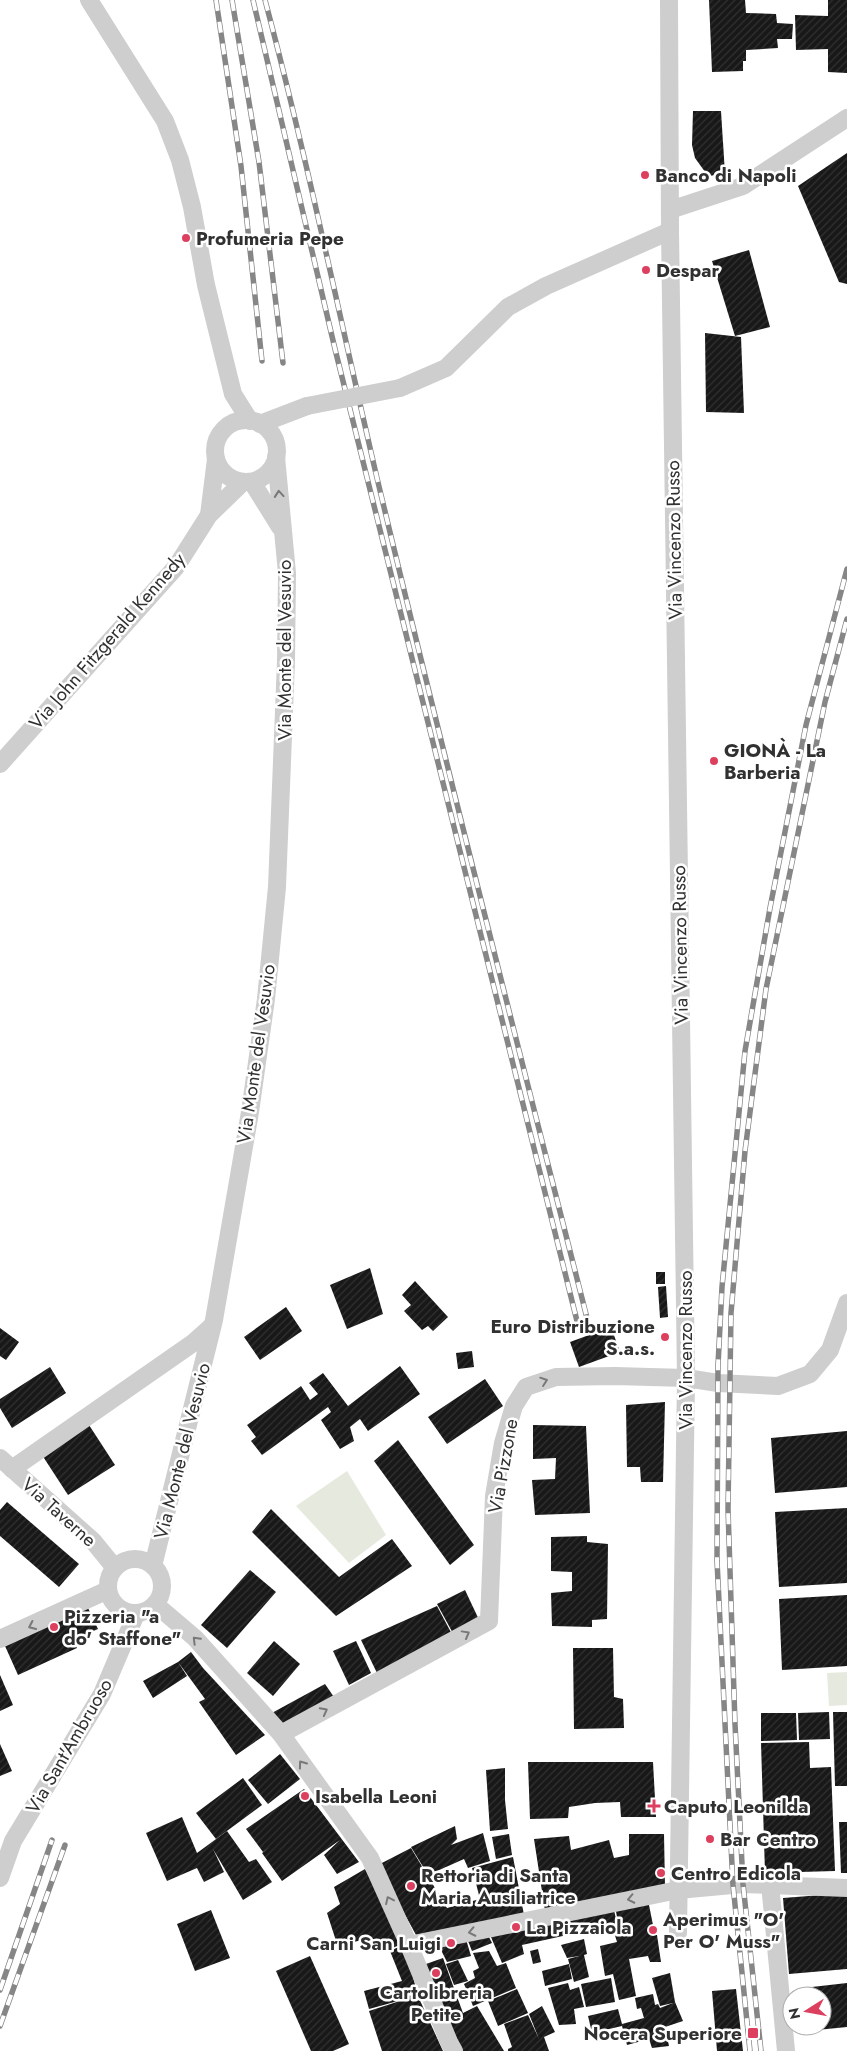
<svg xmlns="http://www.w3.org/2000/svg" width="847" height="2051" viewBox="0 0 847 2051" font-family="Jost,sans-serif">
	<defs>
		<pattern id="building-hatch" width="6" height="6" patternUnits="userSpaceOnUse" patternTransform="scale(1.25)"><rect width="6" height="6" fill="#181818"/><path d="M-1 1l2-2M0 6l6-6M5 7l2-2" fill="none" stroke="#313131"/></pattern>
	</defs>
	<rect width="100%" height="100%" fill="#fff"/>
	<g fill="#e6eade">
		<polygon points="347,1471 386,1535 349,1563 296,1506"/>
		<polygon points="847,1672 847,1705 829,1706 827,1673"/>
	</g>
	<g fill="url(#building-hatch)">
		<polygon points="709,0 745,0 746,13 776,14 777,23 793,24 792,39 777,39 778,48 746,50 746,61 743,61 743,71 712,72"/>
		<polygon points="828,0 847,0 847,73 828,72 828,49 796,50 795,15 828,16"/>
		<polygon points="693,111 721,111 725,174 708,176 695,158 692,145"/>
		<polygon points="847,153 847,284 839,282 798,186"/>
		<polygon points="749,250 770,327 735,336 712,261"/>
		<polygon points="705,333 741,337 744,413 706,412"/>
		<polygon points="370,1268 383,1314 347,1329 330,1285"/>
		<rect x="656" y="1272" width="9" height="12"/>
		<polygon points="415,1281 448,1317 433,1331 428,1326 422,1330 404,1311 411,1305 402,1295"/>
		<polygon points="666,1286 668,1317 660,1318 658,1287"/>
		<polygon points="286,1307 302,1331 260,1360 244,1337"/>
		<polygon points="611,1327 620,1352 579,1367 570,1342"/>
		<polygon points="0,1328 19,1342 6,1360 0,1356"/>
		<polygon points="472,1351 474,1367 458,1369 456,1353"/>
		<polygon points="400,1366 420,1394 368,1431 360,1419 350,1427 354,1441 340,1449 321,1420 331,1412 328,1407 262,1455 251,1441 256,1437 247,1425 301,1386 310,1400 318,1394 309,1383 323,1373 348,1406"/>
		<polygon points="50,1367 66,1393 12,1428 0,1408 0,1399"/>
		<polygon points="485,1379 503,1406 447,1444 428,1417"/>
		<polygon points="665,1402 663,1482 641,1482 640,1467 627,1467 626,1405"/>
		<polygon points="89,1425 115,1465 68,1495 42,1455"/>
		<polygon points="533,1425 586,1426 590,1513 535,1515 532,1480 555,1479 556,1458 533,1459"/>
		<polygon points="847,1431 847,1487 775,1493 771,1438"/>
		<polygon points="398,1440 474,1545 450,1565 374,1461"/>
		<polygon points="7,1502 79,1564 59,1587 0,1536 0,1510"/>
		<polygon points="847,1508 847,1583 779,1587 775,1512"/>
		<polygon points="271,1509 339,1577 392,1539 412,1566 336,1616 252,1532"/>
		<polygon points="587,1536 587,1542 608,1544 607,1619 592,1620 592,1627 552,1626 551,1593 572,1591 572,1572 551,1571 551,1537"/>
		<polygon points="250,1570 276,1592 227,1648 201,1625"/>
		<polygon points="465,1590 481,1624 455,1637 437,1604"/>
		<polygon points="847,1595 847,1666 782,1670 779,1599"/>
		<polygon points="437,1606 454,1638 377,1673 361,1640"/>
		<polygon points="88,1608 98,1629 73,1640 77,1648 18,1675 5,1646"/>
		<polygon points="274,1641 300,1664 273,1696 247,1673"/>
		<polygon points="356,1641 371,1673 349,1685 333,1651"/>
		<polygon points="573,1648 613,1648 614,1697 623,1699 624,1728 574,1729"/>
		<polygon points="191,1652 203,1668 265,1735 236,1755 199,1702 205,1699 178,1662 187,1676 153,1698 143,1681 178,1662"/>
		<polygon points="0,1675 13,1705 0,1711"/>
		<polygon points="325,1684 336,1700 290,1726 279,1724 270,1714"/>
		<polygon points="829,1712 830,1739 799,1740 798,1713"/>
		<polygon points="833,1712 847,1712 847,1786 835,1786"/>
		<polygon points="761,1713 796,1713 797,1740 761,1741"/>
		<polygon points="809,1742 810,1768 831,1767 835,1871 765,1873 761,1743"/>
		<polygon points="0,1744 12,1771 0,1776"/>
		<polygon points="280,1754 300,1779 268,1804 248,1780"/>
		<polygon points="528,1762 653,1762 656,1817 621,1817 620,1802 595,1803 569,1807 568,1818 530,1819"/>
		<polygon points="505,1768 505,1800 508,1829 490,1831 486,1770"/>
		<polygon points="243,1778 262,1805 216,1839 196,1813"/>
		<polygon points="304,1789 359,1862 337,1874 324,1855 340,1840 282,1881 262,1853 270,1847 263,1852 246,1829"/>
		<polygon points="182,1817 197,1853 227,1831 249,1862 256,1859 272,1882 243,1900 213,1849 224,1872 204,1882 197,1868 167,1881 146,1833"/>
		<polygon points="839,1822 847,1822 847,1873 841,1873"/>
		<polygon points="455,1826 457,1839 451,1845 483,1833 490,1861 468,1868 464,1859 428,1875 411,1847"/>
		<polygon points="509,1834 512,1855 496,1859 492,1837"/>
		<polygon points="629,1834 664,1834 665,1887 545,1911 534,1839 569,1836 571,1850 609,1840 614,1858 629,1855"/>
		<polygon points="411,1848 447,1908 480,1899 472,1868 513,1857 524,1915 416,1935 378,1865"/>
		<polygon points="365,1869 388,1912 402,1944 385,1951 383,1942 365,1949 361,1940 338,1947 327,1913 340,1904 334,1887"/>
		<polygon points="847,1893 847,1969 789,1974 783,1898"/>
		<polygon points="648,1900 655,1935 657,1935 661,1962 650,1962 648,1956 629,1959 636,1996 619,2000 613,1974 605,1976 600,1946 617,1942 613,1929 619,1928 615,1906"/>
		<polygon points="613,1905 617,1924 522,1945 524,1954 502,1963 488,1930 581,1913 584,1928 581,1913"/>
		<polygon points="211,1910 230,1958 195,1971 177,1924"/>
		<polygon points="486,1931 492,1943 472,1951 466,1936"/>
		<polygon points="465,1936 471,1956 447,1962 438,1944"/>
		<polygon points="584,1939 587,1954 584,1955 589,1977 574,1982 568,1959 579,1956 567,1958 561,1945"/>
		<polygon points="403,1945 414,1977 413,1977 418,1996 443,2051 382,2051 369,2011 409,1998 369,2009 364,1991 402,1981 390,1951"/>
		<polygon points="538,1949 541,1962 533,1964 530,1951"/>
		<polygon points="489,1951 497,1966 506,1963 516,1988 473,2006 464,1984 475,1978 473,1971 479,1968 473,1953"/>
		<polygon points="310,1956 349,2044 333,2051 311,2051 276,1971"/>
		<polygon points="443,1958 463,2013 477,2006 504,2051 463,2051 447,2019 452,2017 446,2019 426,1964"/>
		<polygon points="458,1960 468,1981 454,1985 446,1964"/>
		<polygon points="569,1964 572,1979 545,1986 542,1971"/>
		<polygon points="670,1973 675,2002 683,2021 665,2027 669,2046 652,2048 649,2039 627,2045 622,2026 592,2033 588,2016 618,2009 622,2024 644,2018 641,2008 637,2009 635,1998 653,1994 655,2005 658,2004 660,2008 673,2003 660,2006 652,1978"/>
		<polygon points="611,1978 615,2002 586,2007 581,1984"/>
		<polygon points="568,1983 570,1990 579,1987 584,2007 574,2009 576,2024 559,2025 548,1988"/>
		<polygon points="847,1983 847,2027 807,2031 807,2026 822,2026 822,1996 804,1996 803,1988"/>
		<polygon points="517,1989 528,2013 498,2026 488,2001"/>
		<polygon points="736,1989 743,2051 717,2051 712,1991"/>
		<polygon points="542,2006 555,2032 544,2037 549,2051 508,2051 508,2049 512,2047 504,2024 528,2015 539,2039 529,2014"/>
	</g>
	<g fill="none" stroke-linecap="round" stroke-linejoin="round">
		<g stroke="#cecece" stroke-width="18">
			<polyline points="89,0 165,121 180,160 192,207 206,285 233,394 250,421"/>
			<polyline points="669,0 670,231 686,1378 678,1933"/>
			<polyline points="670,210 743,186 847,118"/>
			<polyline points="400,388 446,368 508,307 546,286 670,231"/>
			<circle cx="246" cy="451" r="31"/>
			<polyline points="260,424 307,406"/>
			<polyline points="252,482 280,527"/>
			<polyline points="209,515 216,459"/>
			<polyline points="0,764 176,567 209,515 243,482"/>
			<polyline points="0,1458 93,1541 115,1568"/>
			<polyline points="12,1469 193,1343 212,1326"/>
			<circle cx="135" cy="1586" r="27"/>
			<polyline points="153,1566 214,1320 250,1112 266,999 277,887 286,661 287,573 276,457"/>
			<polyline points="155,1604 195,1638 281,1734 370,1858 409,1945 449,2042 454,2051"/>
			<polyline points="0,1639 108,1590"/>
			<polyline points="281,1734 489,1621 494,1496 503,1443 514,1406 526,1387 556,1377 615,1376 686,1378 718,1383 778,1386 810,1374 830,1350 847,1303"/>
			<polyline points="0,1878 13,1841 102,1694 136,1614"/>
			<polyline points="770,1884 786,2051"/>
			<polyline points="409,1945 678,1890 743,1884 847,1888"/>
		</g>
		<defs>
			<g id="rail">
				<polyline points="216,0 241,166 262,361"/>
				<polyline points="232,0 259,162 283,363"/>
				<polyline points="253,0 335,349 577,1321"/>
				<path d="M265,0C307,158 340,319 377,478C444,759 516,1038 587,1318"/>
				<polyline points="0,1990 52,1840"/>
				<polyline points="0,2026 65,1845"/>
				<polyline points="750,2051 733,1885 717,1561 718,1365 722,1287 745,1051 770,908 806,725 847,569"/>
				<polyline points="761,2051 743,1884 735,1724 728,1509 731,1313 745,1151 766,989 825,702 847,619"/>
			</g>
		</defs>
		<use href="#rail" stroke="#868686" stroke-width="5.5"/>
		<use href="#rail" stroke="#fff" stroke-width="4" stroke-dasharray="11" stroke-linecap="butt"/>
		<polyline stroke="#cecece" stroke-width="18" points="307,406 400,388"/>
	</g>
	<defs><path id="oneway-chevron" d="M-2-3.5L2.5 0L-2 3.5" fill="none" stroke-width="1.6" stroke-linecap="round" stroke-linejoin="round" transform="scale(1.25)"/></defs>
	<g stroke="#787878">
		<use href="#oneway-chevron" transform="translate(279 494) rotate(-95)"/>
		<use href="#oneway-chevron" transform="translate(544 1381) rotate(-19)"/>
		<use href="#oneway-chevron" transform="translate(32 1626) rotate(155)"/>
		<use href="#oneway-chevron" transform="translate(466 1634) rotate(-29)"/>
		<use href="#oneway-chevron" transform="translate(196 1640) rotate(-135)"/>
		<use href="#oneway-chevron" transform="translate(324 1711) rotate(-28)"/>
		<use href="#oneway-chevron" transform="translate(302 1764) rotate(-126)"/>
		<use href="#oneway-chevron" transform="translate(631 1899) rotate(168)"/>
		<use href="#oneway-chevron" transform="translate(389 1900) rotate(-115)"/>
		<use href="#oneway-chevron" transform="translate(472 1932) rotate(168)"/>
	</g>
	<g fill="#dd3f5f" stroke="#fff" stroke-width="2">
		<circle cx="645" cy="175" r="5"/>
		<circle cx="186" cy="238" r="5"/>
		<circle cx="646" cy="270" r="5"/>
		<circle cx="714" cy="761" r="5"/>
		<circle cx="665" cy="1337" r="5"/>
		<circle cx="54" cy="1627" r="5"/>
		<circle cx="305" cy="1796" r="5"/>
		<path d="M651.5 1798.5h5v5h5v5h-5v5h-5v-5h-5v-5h5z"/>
		<circle cx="710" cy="1839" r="5"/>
		<circle cx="661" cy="1873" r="5"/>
		<circle cx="411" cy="1886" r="5"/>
		<circle cx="516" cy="1927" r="5"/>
		<circle cx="653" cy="1930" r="5"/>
		<circle cx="451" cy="1943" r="5"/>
		<circle cx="436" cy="1973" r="5"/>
		<rect x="747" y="2027" width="12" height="12" rx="2.5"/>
	</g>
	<g text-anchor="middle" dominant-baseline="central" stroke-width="5" stroke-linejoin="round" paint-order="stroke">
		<g font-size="19" font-weight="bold" fill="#313131" stroke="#fff" text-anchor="start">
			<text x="655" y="175">Banco di Napoli</text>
			<text x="196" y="238">Profumeria Pepe</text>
			<text x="656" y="270">Despar</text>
			<text x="724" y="750">GIONÀ - La<tspan x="724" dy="22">Barberia</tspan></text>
			<text x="655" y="1326" text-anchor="end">Euro Distribuzione<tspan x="655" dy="22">S.a.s.</tspan></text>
			<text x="64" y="1616">Pizzeria "a<tspan x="64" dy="22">do' Staffone"</tspan></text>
			<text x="315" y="1796">Isabella Leoni</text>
			<text x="664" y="1806">Caputo Leonilda</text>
			<text x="720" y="1839">Bar Centro</text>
			<text x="671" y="1873">Centro Edicola</text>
			<text x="421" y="1875">Rettoria di Santa<tspan x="421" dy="22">Maria Ausiliatrice</tspan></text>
			<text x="663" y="1919">Aperimus "O'<tspan x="663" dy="22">Per O' Muss"</tspan></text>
			<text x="526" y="1927">La Pizzaiola</text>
			<text x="441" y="1943" text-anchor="end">Carni San Luigi</text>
			<text x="436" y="1992" text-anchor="middle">Cartolibreria<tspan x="436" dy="22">Petite</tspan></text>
			<text x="742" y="2033" text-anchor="end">Nocera Superiore</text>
		</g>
		<g font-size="19" fill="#313131" stroke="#fff">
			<text transform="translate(674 540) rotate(-91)">Via Vincenzo Russo</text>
			<text transform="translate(107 641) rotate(-49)">Via John Fitzgerald Kennedy</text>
			<text transform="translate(284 650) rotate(-90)">Via Monte del Vesuvio</text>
			<text transform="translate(680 945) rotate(-91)">Via Vincenzo Russo</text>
			<text transform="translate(256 1054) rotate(-82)">Via Monte del Vesuvio</text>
			<text transform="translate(685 1350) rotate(-90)">Via Vincenzo Russo</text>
			<text transform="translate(182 1451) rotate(-76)">Via Monte del Vesuvio</text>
			<text transform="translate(503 1466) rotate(-80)">Via Pizzone</text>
			<text transform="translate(59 1512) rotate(42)">Via Taverne</text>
			<text transform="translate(69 1746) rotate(-60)">Via Sant'Ambruoso</text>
		</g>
	</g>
	<g transform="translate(807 2011) rotate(259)"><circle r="24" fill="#ffffff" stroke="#adadad"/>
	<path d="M0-4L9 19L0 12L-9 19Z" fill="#dd3f5f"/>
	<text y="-8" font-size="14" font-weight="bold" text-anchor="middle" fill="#313131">N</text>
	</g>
</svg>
